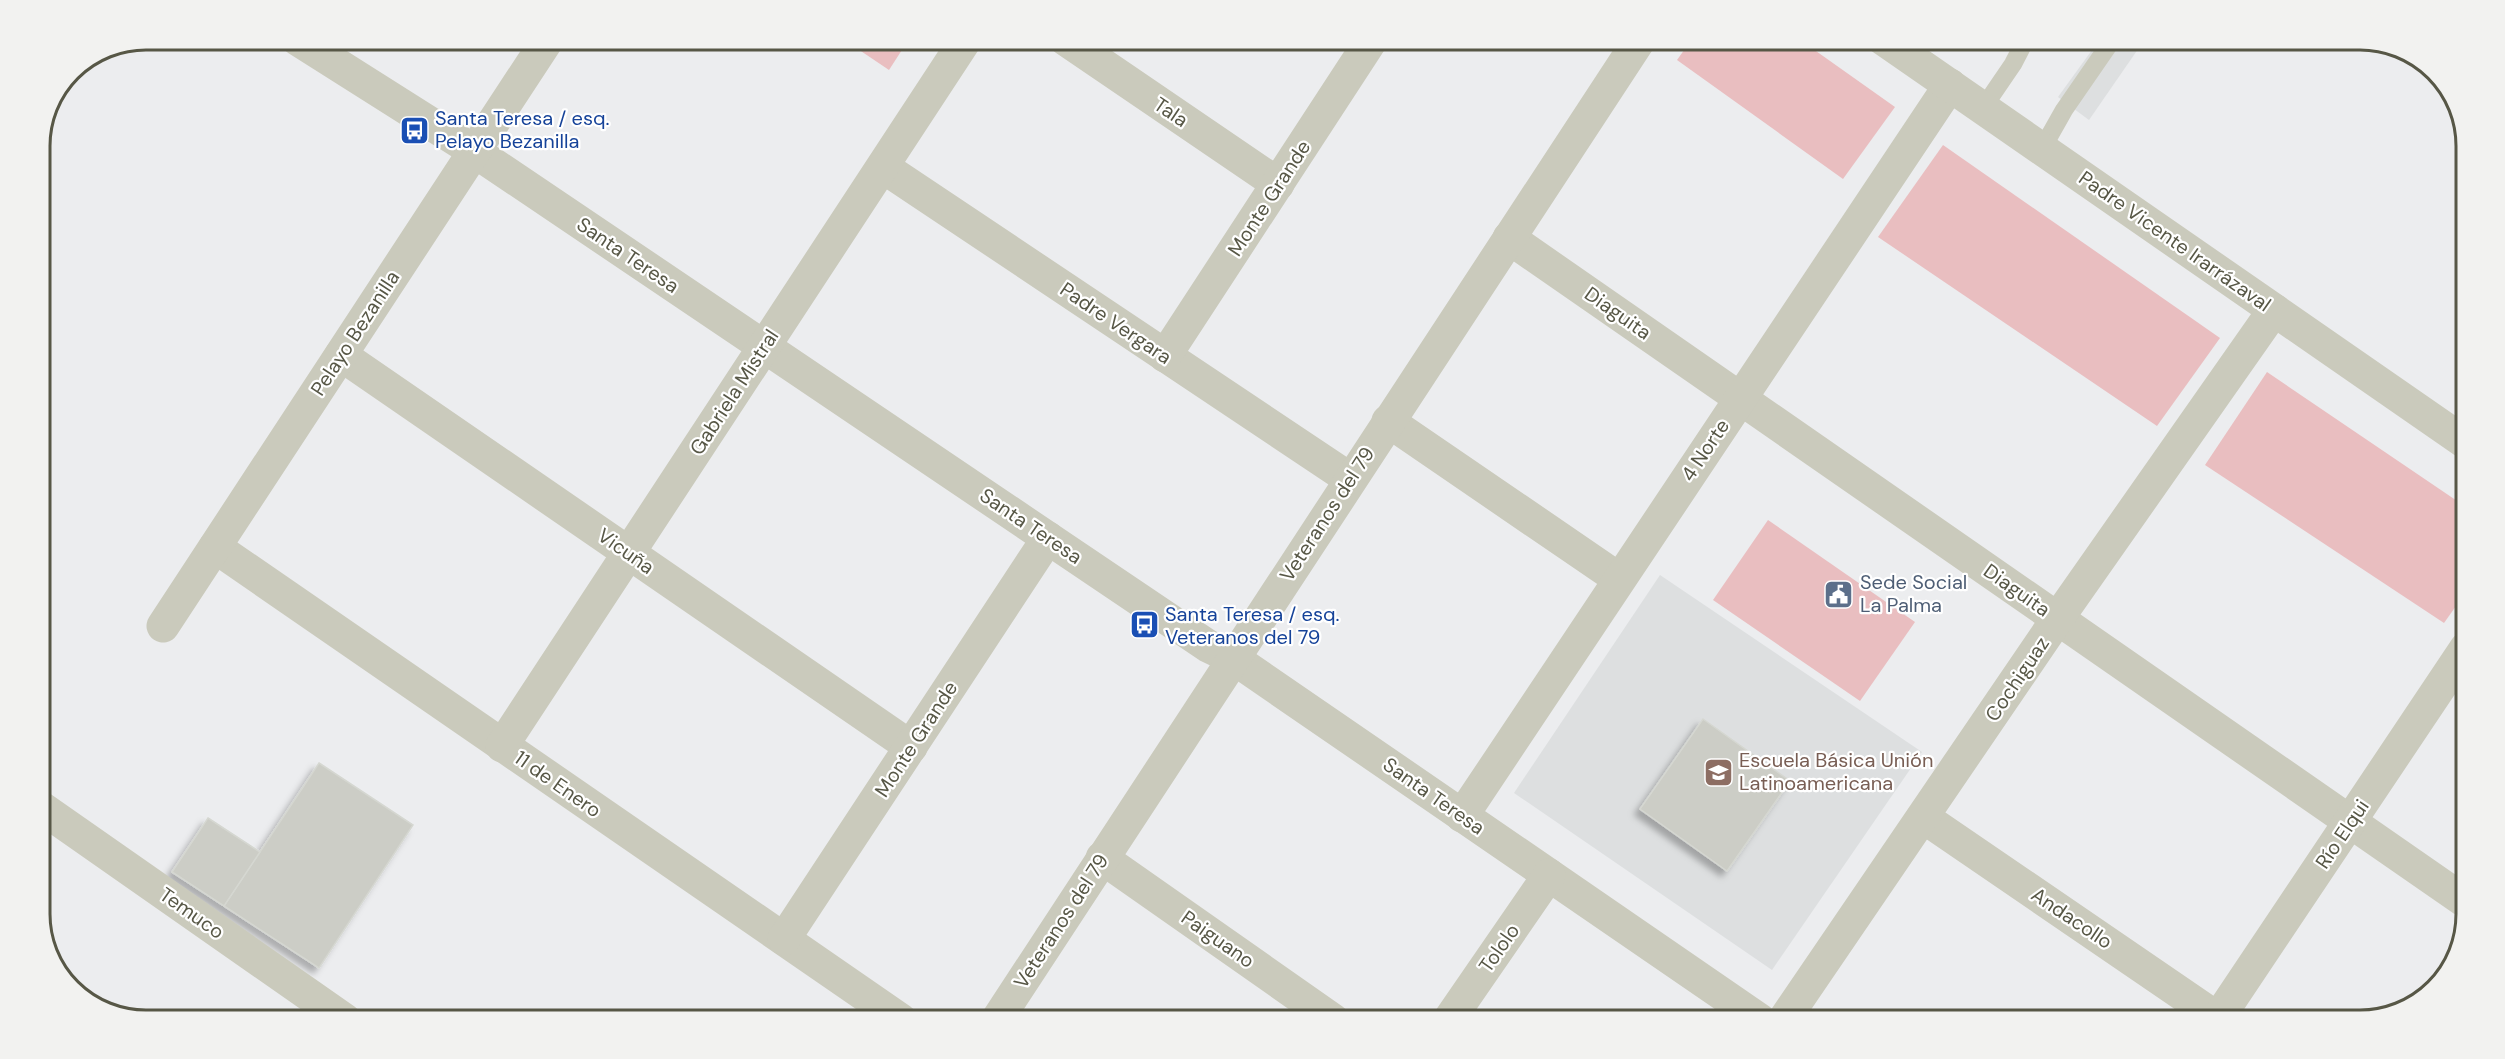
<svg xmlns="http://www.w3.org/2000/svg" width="2505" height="1059" viewBox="0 0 2505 1059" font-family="'DM Sans',sans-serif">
	<defs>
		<filter id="shadow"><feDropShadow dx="-5.5" dy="5.5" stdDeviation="3" flood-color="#0004"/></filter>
	</defs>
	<rect width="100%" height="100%" fill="#ecedef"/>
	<g fill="#dddfe0">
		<polygon points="2100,39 2145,39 2089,120 2058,97"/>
		<polygon points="1660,575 1922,752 1772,970 1514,793"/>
	</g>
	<g fill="#e9bec0">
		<polygon points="843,39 909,39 889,70"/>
		<polygon points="1692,39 1799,39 1895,107 1843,179 1677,60"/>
		<polygon points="1943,145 2220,338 2157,426 1878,237"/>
		<polygon points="2267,372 2466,507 2466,592 2444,623 2205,465"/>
		<polygon points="1768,520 1915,622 1860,701 1713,600"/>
	</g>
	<g fill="#cccdc6" stroke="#d5d7d1" stroke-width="1.5" filter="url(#shadow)">
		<polygon points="1703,719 1790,781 1727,871 1640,809"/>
		<polygon points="319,763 413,825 319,968 224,906"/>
		<polygon points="208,818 260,852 224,906 172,872"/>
	</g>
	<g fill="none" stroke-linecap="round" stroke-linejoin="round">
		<g stroke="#cacabc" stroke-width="18">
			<polyline points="1983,108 2013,64 2026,39"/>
			<polyline points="2042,149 2064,110 2113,39"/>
		</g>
		<g stroke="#cacabc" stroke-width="33">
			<polyline points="297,39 474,151 1208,646 1233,658 1760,1020"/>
			<polyline points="1065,39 1278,184"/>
			<polyline points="883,167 1350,479"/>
			<polyline points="1509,238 2466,902"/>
			<polyline points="341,355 911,747"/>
			<polyline points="1165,356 1372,39"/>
			<polyline points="1388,421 1619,579"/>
			<polyline points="215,547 901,1020"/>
			<polyline points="163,626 548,39"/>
			<polyline points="502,746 966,39"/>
			<polyline points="39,806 345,1020"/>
			<polyline points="1462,816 1950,85"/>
			<polyline points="1923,817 2220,1020"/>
			<polyline points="1102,858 1333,1020"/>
			<polyline points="784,939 1048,538"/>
			<polyline points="997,1020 1640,39"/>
			<polyline points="1449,1020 1549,875"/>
			<polyline points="1784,1020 2058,618 2274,310"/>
			<polyline points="2217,1020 2466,648"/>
		</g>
		<polyline stroke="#cacabc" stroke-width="33" points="1883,39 2466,443"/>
	</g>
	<defs>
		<symbol id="bus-square" viewBox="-11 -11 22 22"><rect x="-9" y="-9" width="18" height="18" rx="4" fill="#1a4fb4" stroke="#fff"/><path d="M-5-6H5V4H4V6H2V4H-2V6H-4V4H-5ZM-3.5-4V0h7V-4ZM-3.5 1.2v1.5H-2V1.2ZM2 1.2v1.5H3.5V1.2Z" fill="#fff"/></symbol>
		<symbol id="civic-square" viewBox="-11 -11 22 22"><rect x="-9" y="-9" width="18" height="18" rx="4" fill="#5c6f8a" stroke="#fff"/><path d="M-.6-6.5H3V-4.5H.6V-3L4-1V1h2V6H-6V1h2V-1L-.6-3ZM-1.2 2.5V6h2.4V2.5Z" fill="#fff"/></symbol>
		<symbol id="school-square" viewBox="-11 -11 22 22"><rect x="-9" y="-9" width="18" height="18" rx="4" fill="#8d6e63" stroke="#fff"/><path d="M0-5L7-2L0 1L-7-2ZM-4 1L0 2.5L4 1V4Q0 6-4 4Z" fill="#fff"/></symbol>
	</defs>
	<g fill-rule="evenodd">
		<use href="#bus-square" x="398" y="114" width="33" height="33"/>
		<use href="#civic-square" x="1822" y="578" width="33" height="33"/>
		<use href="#bus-square" x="1128" y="608" width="33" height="33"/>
		<use href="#school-square" x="1702" y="756" width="33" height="33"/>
	</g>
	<g text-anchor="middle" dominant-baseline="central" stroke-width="4.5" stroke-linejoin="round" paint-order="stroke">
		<g font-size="20" fill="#575746" stroke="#fff">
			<text transform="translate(1171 112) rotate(34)">Tala</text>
			<text transform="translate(1269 198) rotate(-57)">Monte Grande</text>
			<text transform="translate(2175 241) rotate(35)">Padre Vicente Irarrázaval</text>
			<text transform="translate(628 255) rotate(34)">Santa Teresa</text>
			<text transform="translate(1618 313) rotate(35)">Diaguita</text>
			<text transform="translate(1116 323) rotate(34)">Padre Vergara</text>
			<text transform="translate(355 333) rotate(-57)">Pelayo Bezanilla</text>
			<text transform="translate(734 392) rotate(-57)">Gabriela Mistral</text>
			<text transform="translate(1705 450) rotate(-56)">4 Norte</text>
			<text transform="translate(1327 514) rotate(-57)">Veteranos del 79</text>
			<text transform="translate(1031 526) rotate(34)">Santa Teresa</text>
			<text transform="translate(626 551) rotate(35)">Vicuña</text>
			<text transform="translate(2017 590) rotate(35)">Diaguita</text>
			<text transform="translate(2017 679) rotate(-56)">Cochiguaz</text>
			<text transform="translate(916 739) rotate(-57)">Monte Grande</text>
			<text transform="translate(558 784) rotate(35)">11 de Enero</text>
			<text transform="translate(1434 796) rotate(35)">Santa Teresa</text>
			<text transform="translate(2342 834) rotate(-56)">Río Elqui</text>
			<text transform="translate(192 913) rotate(35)">Temuco</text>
			<text transform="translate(2072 918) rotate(34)">Andacollo</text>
			<text transform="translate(1061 921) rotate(-57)">Veteranos del 79</text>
			<text transform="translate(1218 939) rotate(35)">Paiguano</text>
			<text transform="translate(1499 948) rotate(-55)">Tololo</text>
		</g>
		<g font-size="20" fill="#164399" stroke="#fff" text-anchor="start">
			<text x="435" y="118">Santa Teresa / esq.<tspan x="435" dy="23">Pelayo Bezanilla</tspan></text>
			<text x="1165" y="614">Santa Teresa / esq.<tspan x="1165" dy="23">Veteranos del 79</tspan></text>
		</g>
		<g font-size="20" fill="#4e5e75" stroke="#fff" text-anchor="start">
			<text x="1860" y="582">Sede Social<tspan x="1860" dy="23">La Palma</tspan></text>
		</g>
		<g font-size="20" fill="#785e54" stroke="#fff" text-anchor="start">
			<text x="1739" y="760">Escuela Básica Unión<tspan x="1739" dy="23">Latinoamericana</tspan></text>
		</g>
	</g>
	<path d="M0 0H2505V1059H0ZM146 50H2360A96 96 0 0 1 2456 146V914A96 96 0 0 1 2360 1010H146A96 96 0 0 1 50 914V146A96 96 0 0 1 146 50Z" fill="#f2f2f0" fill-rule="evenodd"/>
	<path fill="none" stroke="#575746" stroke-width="3" d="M146 50H2360A96 96 0 0 1 2456 146V914A96 96 0 0 1 2360 1010H146A96 96 0 0 1 50 914V146A96 96 0 0 1 146 50Z"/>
</svg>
